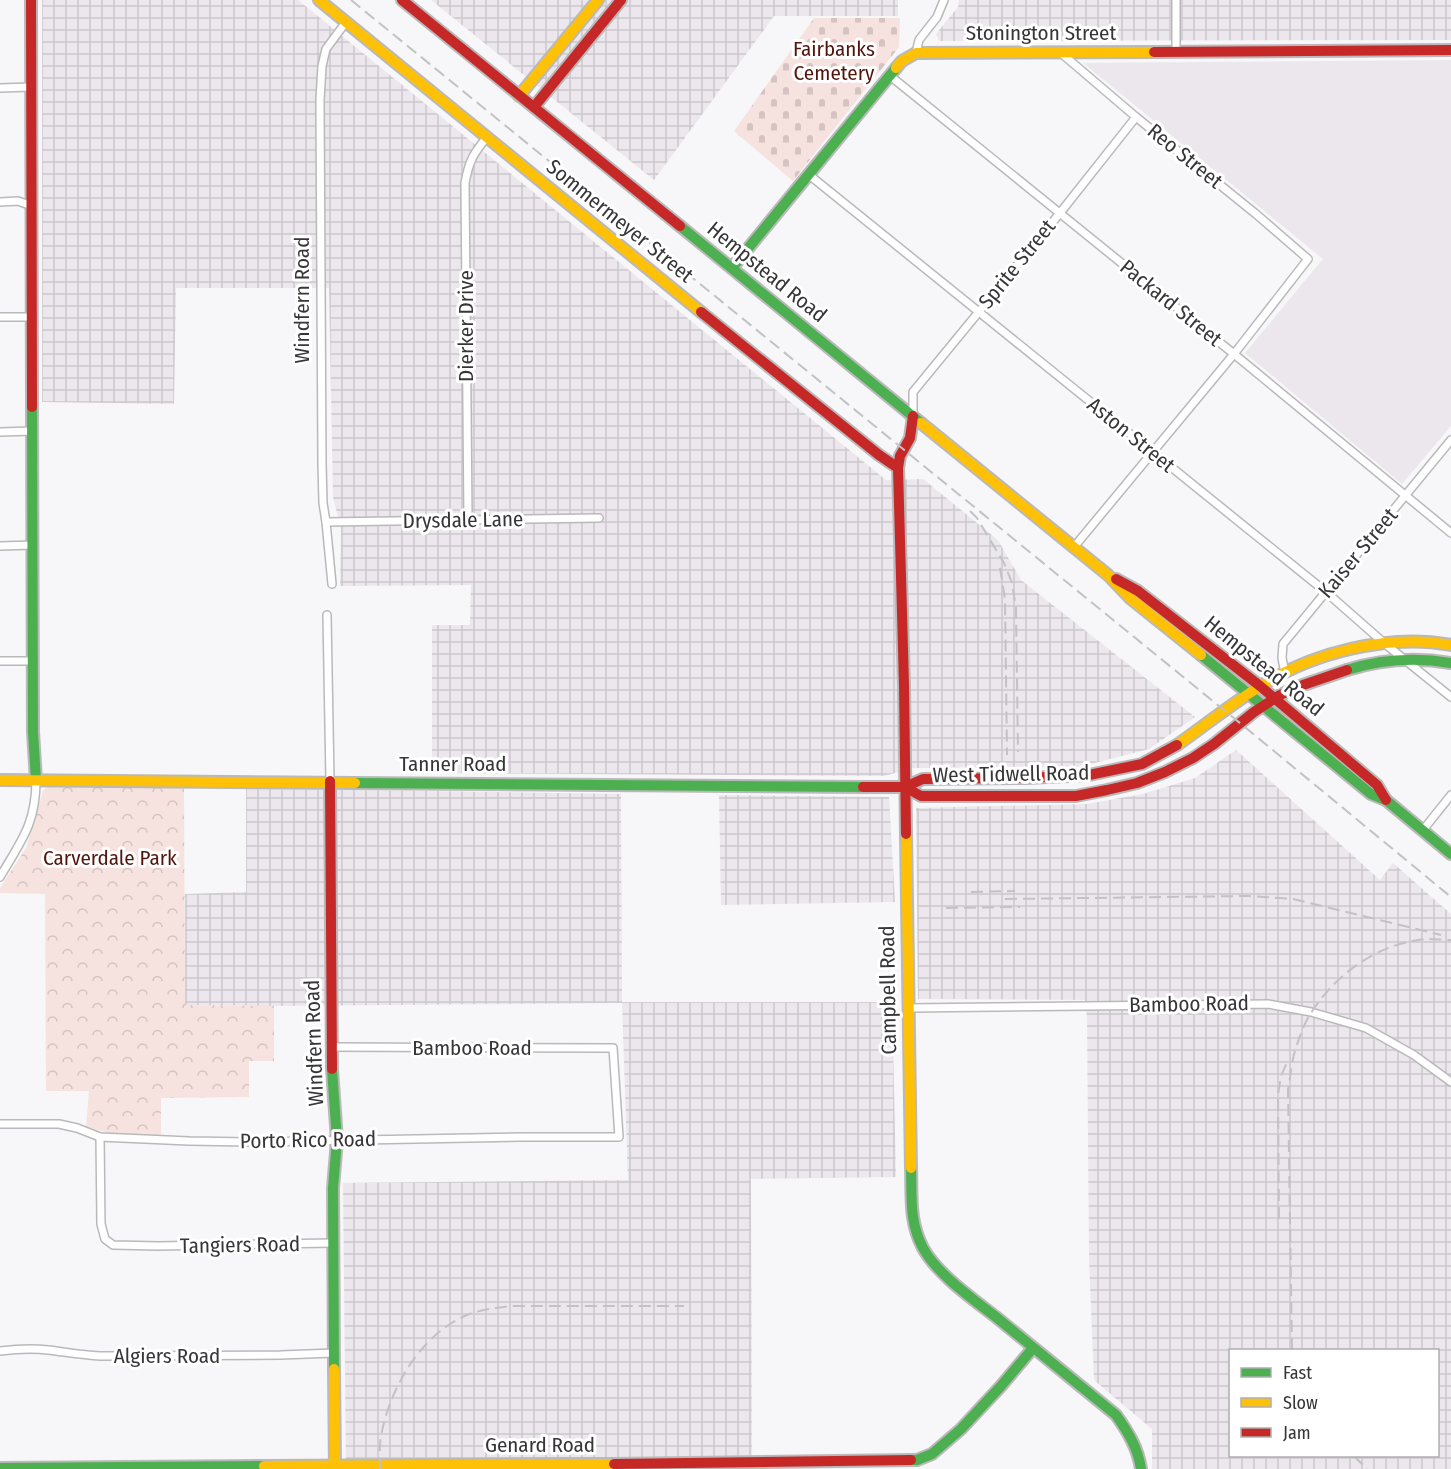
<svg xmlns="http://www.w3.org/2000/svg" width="1451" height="1469" viewBox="0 0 1451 1469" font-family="'Fira Sans Condensed',sans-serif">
	<defs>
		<pattern id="industrial-grid" width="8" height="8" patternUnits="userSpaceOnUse" patternTransform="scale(1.5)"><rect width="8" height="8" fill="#ece7ed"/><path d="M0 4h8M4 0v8" fill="none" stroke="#cbc7cc"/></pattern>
		<pattern id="cemetery-stones" width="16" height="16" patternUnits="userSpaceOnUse" patternTransform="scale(1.5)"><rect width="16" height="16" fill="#f6e3e0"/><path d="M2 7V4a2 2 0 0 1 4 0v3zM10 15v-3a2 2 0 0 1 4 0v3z" fill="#d4c3c1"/></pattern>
		<pattern id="park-crowns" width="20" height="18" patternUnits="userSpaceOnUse" patternTransform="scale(1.5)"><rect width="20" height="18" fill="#f6e3e0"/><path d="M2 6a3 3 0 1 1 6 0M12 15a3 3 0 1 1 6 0" fill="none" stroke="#d4c3c1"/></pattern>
	</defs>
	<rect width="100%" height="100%" fill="#f7f6f8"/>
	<polygon fill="#ece7ed" points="1451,60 1451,426 1402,484 1245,353 1323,259 1083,63"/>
	<g fill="url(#industrial-grid)" fill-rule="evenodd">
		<polygon points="42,0 298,0 886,480 923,479 998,540 1021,580 1195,717 1149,749 1079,767 913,768 884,776 432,773 432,625 470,625 471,585 340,586 341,529 333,497 329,288 176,288 174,404 42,402"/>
		<polygon points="431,0 898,0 898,16 774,16 654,180"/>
		<polygon points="959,0 1451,0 1451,40 939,41 936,34 958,7"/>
		<path d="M1236,750L1380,880L1393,863L1451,914V1469H1152V1429L1094,1380L1089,1258L1087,1016L1085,1000L918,999L916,808L1087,804L1143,794L1195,778ZM1230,1350H1438V1456H1230Z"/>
		<polygon points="246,789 431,791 621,794 622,1002 892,1002 896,1177 751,1179 752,1469 346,1469 343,1183 628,1180 622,1003 274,1006 185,1005 185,894 246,892"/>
		<polygon points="719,795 889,797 895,902 721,905"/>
	</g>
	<polygon fill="url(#cemetery-stones)" points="814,18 900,18 899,47 793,181 734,131"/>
	<polygon fill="url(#park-crowns)" points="184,785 185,1005 274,1006 274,1061 249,1061 249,1097 161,1098 161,1137 110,1133 86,1127 89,1091 46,1091 45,894 0,893 0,888 26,848 43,791 48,786"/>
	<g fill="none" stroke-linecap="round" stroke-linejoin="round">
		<defs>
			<g id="street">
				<polyline points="1176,0 1176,51"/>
				<polyline points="916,53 919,40 937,17 944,0"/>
				<polyline points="1061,53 1136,117 1256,214 1308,259 1234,354 1074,547"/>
				<polyline points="889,75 1234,354 1451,533"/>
				<polyline points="0,88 31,87"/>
				<polyline points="808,174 1326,592 1384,643 1451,697"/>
				<polyline points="0,202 18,201 32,206"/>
				<polyline points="0,317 32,317"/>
				<polyline points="913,416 913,392 1060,213 1136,117"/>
				<polyline points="0,432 33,431"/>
				<path d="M468,520L465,183C469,161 473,154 487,137"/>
				<polyline points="326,522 599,518"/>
				<polyline points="0,546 33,545"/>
				<polyline points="332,584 326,522 323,503 322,464 320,100 322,66 326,49 346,22"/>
				<polyline points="327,615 330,781"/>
				<polyline points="0,661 33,661"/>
				<polyline points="1285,673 1282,658 1283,644 1451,440"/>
				<polyline points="1423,830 1451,795"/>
				<path d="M0,877C21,841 36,824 36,780"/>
				<polyline points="909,1008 1268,1004 1311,1012 1366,1028 1414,1055 1451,1082"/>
				<polyline points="0,1124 59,1124 77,1128 100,1137 189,1141 249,1142 522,1137 619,1137 613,1048 332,1047"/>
				<polyline points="100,1137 101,1224 105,1239 113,1245 158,1246 333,1243"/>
				<path d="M0,1351C16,1349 32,1348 48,1350C65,1352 82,1355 100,1356L281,1355L334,1353"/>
			</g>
			<g id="fast">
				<polyline points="680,226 921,423"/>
				<polyline points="732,268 896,68"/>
				<polyline points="32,407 33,732 36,780"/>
				<polyline points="1201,655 1371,794 1386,800"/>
				<path d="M1347,670C1382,659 1415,657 1451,663"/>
				<polyline points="355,783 863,787"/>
				<polyline points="1386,800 1451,854"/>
				<polyline points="332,1069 337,1140 333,1188 334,1369"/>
				<path d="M911,1168C912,1197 909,1222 923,1248C937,1274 973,1299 996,1317C1036,1350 1076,1382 1116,1415C1128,1432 1138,1448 1141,1469"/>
				<polyline points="911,1460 917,1460 932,1454 961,1429 1001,1386 1033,1348"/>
				<polyline points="0,1468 264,1466"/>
			</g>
			<g id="slow">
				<polyline points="319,0 701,312"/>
				<polyline points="896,68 902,61 916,53 1154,52"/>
				<polyline points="519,96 598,0"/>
				<polyline points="921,423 1108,575 1130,598 1201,655"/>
				<path d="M1177,745C1204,726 1230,705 1259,687C1311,653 1389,633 1451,645"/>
				<polyline points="0,780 355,783"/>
				<polyline points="906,834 911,1168"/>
				<polyline points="334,1369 335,1469"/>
				<polyline points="264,1466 614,1464"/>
			</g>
			<g id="jam">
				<polyline points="31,0 32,407"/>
				<polyline points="402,0 680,226"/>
				<polyline points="1154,52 1451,50"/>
				<polyline points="534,107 621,0"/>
				<polyline points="701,312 879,455 898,468"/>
				<polyline points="1116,579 1138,591 1260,686 1377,785 1386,800"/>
				<polyline points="330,781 332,1069"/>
				<polyline points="863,787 905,787 923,779 1026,778 1089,775 1142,764 1177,745"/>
				<polyline points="905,787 921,796 1076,796 1107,790 1137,783 1165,772 1193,758 1214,744 1254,712 1280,695 1303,685 1347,670"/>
				<polyline points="906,834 904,685 898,468 900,456 910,438 913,416"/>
				<polyline points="614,1464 911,1460"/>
			</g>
		</defs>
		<use href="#street" stroke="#bab9ba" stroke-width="10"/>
		<use href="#fast" stroke="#bab9ba" stroke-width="14"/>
		<use href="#slow" stroke="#bab9ba" stroke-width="14"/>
		<use href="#jam" stroke="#bab9ba" stroke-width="14"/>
		<use href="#street" stroke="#fefefe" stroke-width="7"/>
		<use href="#fast" stroke="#4caf50" stroke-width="10"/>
		<use href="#slow" stroke="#ffc107" stroke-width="10"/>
		<use href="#jam" stroke="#c62828" stroke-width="10"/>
		<g stroke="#c2c2c3" stroke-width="2" stroke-dasharray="12 6" stroke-linecap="butt">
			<polyline points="351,0 1246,728 1451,897"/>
			<polyline points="970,511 977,518 1004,563 1012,583 1016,608 1018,752"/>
			<polyline points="1000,568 1005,599 1007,755"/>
			<polyline points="971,892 1015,891"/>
			<polyline points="1005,899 1249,896 1293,899 1441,935"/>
			<polyline points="946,908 1020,907"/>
			<polyline points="1279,1219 1278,1095 1281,1076 1288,1060"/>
			<path d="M1292,1350L1288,1089C1291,1076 1291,1061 1296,1048C1300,1035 1305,1021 1313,1010C1338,972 1381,942 1428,939C1435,939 1443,940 1451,940"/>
			<polyline points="1354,1456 1367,1469"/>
			<path d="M380,1469C380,1459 379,1447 381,1436C390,1388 420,1335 467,1315C482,1309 497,1308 513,1306H684"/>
		</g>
	</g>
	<g text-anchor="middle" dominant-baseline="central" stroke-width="6" stroke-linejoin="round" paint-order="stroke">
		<g font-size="21" fill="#363537" stroke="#fff">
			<text x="1041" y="33">Stonington Street</text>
			<text transform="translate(1185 156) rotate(39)">Reo Street</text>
			<text transform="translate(620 221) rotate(39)">Sommermeyer Street</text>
			<text transform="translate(1017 264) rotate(-51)">Sprite Street</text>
			<text transform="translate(767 272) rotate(39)">Hempstead Road</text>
			<text transform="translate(302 300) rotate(-90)">Windfern Road</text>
			<text transform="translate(1171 303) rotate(39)">Packard Street</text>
			<text transform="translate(466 326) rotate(-90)">Dierker Drive</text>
			<text transform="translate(1131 435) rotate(39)">Aston Street</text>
			<text transform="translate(463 520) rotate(-1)">Drysdale Lane</text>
			<text transform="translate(1358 553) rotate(-50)">Kaiser Street</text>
			<text transform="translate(1264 666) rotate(39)">Hempstead Road</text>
			<text x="453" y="764">Tanner Road</text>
			<text transform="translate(1011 774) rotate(-1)">West Tidwell Road</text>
			<text transform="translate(888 990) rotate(-91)">Campbell Road</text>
			<text transform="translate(1189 1004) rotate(-1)">Bamboo Road</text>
			<text transform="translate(314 1043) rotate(-92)">Windfern Road</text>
			<text x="472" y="1048">Bamboo Road</text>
			<text transform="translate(308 1140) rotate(-1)">Porto Rico Road</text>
			<text transform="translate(240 1245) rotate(-1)">Tangiers Road</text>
			<text x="167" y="1356">Algiers Road</text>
			<text x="540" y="1445">Genard Road</text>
		</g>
		<g font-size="21" fill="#52150d" stroke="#fff">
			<text x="834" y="49">Fairbanks<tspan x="834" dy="24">Cemetery</tspan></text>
			<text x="110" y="858">Carverdale Park</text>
		</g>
	</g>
	<rect x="1229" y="1349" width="210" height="108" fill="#ffffff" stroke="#afaeaf" stroke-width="1.5"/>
	<rect x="1241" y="1368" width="30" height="9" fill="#4caf50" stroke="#afaeaf" stroke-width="1.5"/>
	<text x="1283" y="1379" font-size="18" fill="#363537">Fast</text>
	<rect x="1241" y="1398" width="30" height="9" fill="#ffc107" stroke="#afaeaf" stroke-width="1.5"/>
	<text x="1283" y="1409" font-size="18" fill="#363537">Slow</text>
	<rect x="1241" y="1428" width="30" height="9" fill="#c62828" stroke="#afaeaf" stroke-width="1.5"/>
	<text x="1283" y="1439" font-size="18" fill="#363537">Jam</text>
</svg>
